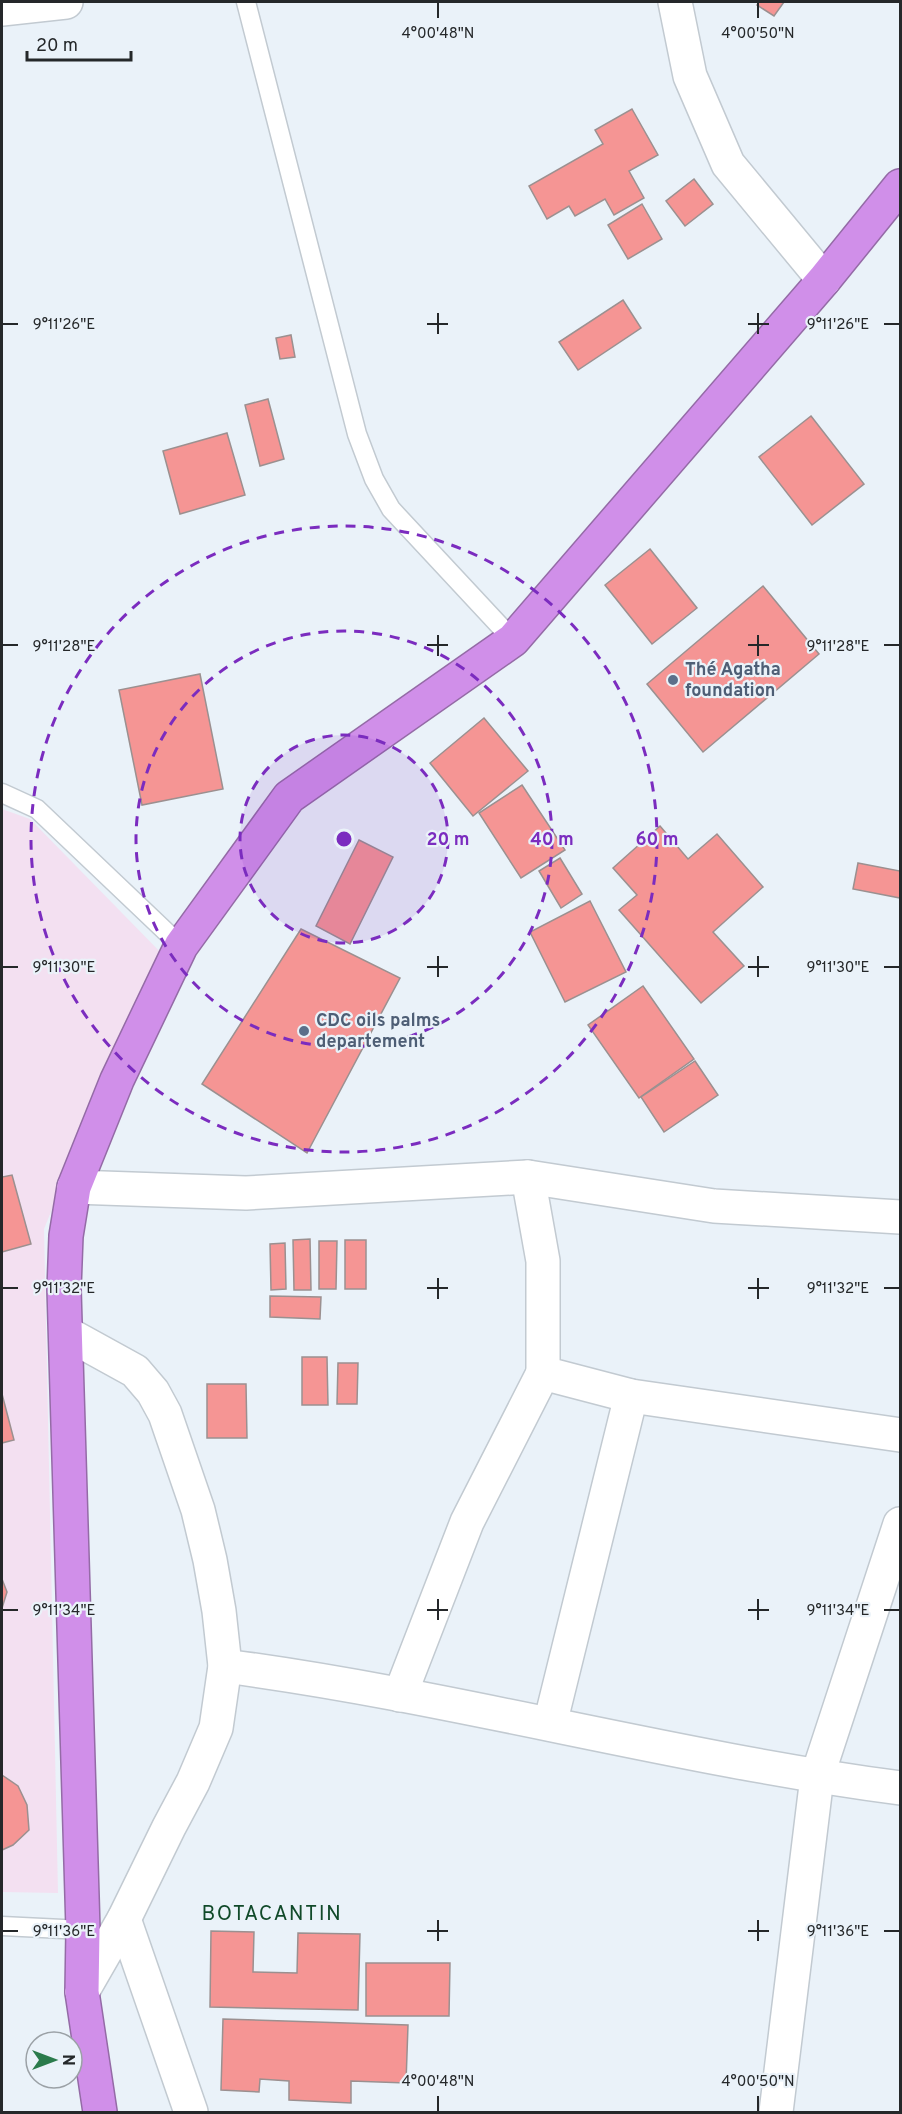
<svg xmlns="http://www.w3.org/2000/svg" width="902" height="2114" viewBox="0 0 902 2114" font-family="Overpass,sans-serif">
	<rect width="100%" height="100%" fill="#eaf2f9"/>
	<polygon fill="#f3e0f1" points="2,809 30,819 167,959 106,1075 44,1229 58,1893 2,1892"/>
	<g fill="#f59594" stroke="#9b9090" stroke-width="1.5">
		<polygon points="759,2 784,2 774,16 757,5"/>
		<polygon points="632,109 658,155 629,171 644,198 614,215 605,199 575,216 569,206 547,219 529,186 603,144 595,130"/>
		<polygon points="694,179 713,204 685,226 666,201"/>
		<polygon points="642,204 662,239 628,259 608,225"/>
		<polygon points="623,300 641,328 578,370 559,342"/>
		<polygon points="291,335 295,357 280,359 276,338"/>
		<polygon points="268,399 284,459 260,466 245,405"/>
		<polygon points="811,416 864,484 812,525 759,457"/>
		<polygon points="227,433 245,495 180,514 163,451"/>
		<polygon points="650,549 697,608 652,644 605,585"/>
		<polygon points="763,586 819,654 703,752 647,684"/>
		<polygon points="200,674 223,789 142,805 119,690"/>
		<polygon points="484,718 528,771 473,816 430,763"/>
		<polygon points="522,785 565,850 521,878 479,813"/>
		<polygon points="660,826 688,859 717,834 763,887 713,932 744,966 701,1003 619,910 637,895 613,868"/>
		<polygon points="359,840 393,857 350,944 316,926"/>
		<polygon points="560,858 582,894 561,908 539,871"/>
		<polygon points="858,863 900,871 900,898 853,889"/>
		<polygon points="590,901 626,972 565,1002 530,932"/>
		<polygon points="301,929 400,978 307,1153 202,1084"/>
		<polygon points="643,986 694,1059 639,1098 588,1025"/>
		<polygon points="695,1061 718,1095 664,1132 641,1097"/>
		<polygon points="12,1175 31,1244 2,1252 2,1177"/>
		<polygon points="310,1239 311,1290 294,1290 293,1240"/>
		<rect x="345" y="1240" width="21" height="49"/>
		<polygon points="319,1241 337,1241 336,1289 319,1289"/>
		<polygon points="285,1243 286,1289 271,1290 270,1244"/>
		<polygon points="270,1296 321,1297 320,1319 270,1317"/>
		<polygon points="302,1357 327,1357 328,1405 302,1405"/>
		<polygon points="338,1363 358,1363 357,1404 337,1404"/>
		<polygon points="207,1384 246,1384 247,1438 207,1438"/>
		<polygon points="2,1394 14,1440 2,1443"/>
		<polygon points="2,1579 7,1592 2,1608"/>
		<polygon points="2,1775 18,1786 27,1805 29,1830 13,1845 2,1850"/>
		<polygon points="211,1931 254,1932 253,1972 297,1973 298,1933 360,1934 358,2010 210,2007"/>
		<polygon points="366,1963 450,1963 449,2016 366,2016"/>
		<polygon points="223,2019 408,2025 406,2083 351,2081 351,2103 289,2100 289,2081 260,2079 259,2092 221,2090"/>
	</g>
	<g fill="none" stroke-linecap="round" stroke-linejoin="round">
		<defs>
			<g id="lane">
				<polyline points="246,2 357,434 374,479 391,509 513,640"/>
				<polyline points="2,793 37,809 181,946"/>
				<polyline points="2,1926 83,1930"/>
			</g>
			<g id="street">
				<polyline points="675,2 690,76 728,164 824,280"/>
				<polyline points="2,9 66,2"/>
				<polyline points="528,1177 543,1261 543,1373 631,1396 900,1435"/>
				<polyline points="74,1187 246,1193 528,1177 714,1206 900,1217"/>
				<polyline points="66,1333 135,1371 153,1392 165,1414 198,1510 210,1560 219,1611 225,1666 216,1728 193,1782 169,1827 124,1919 82,1992"/>
				<path d="M225,1666C452,1696 673,1758 900,1788"/>
				<polyline points="400,1695 467,1522 543,1373"/>
				<polyline points="550,1724 631,1396"/>
				<polyline points="124,1919 191,2112"/>
				<polyline points="776,2112 817,1777 900,1524"/>
			</g>
			<polyline id="highway" points="100,2112 82,1992 83,1930 64,1289 66,1236 74,1187 117,1080 181,946 289,797 513,640 824,280 900,186"/>
		</defs>
		<use href="#lane" stroke="#c2cad1" stroke-width="21"/>
		<use href="#street" stroke="#c2cad1" stroke-width="36"/>
		<use href="#highway" stroke="#946ba6" stroke-width="36"/>
		<use href="#lane" stroke="#fff" stroke-width="18"/>
		<use href="#street" stroke="#fff" stroke-width="33"/>
		<use href="#highway" stroke="#d08fe9" stroke-width="33"/>
	</g>
	<path fill="none" stroke="#25282a" stroke-width="2" d="M438,3V18M758,3V18M438,313V334M758,313V334M3,324H18M427,324H448M748,324H769M884,324H899M438,635V656M758,635V656M3,645H18M427,645H448M748,645H769M884,645H899M438,956V977M758,956V977M3,967H18M427,967H448M748,967H769M884,967H899M438,1278V1299M758,1278V1299M3,1288H18M427,1288H448M748,1288H769M884,1288H899M438,1599V1620M758,1599V1620M3,1610H18M427,1610H448M748,1610H769M884,1610H899M438,1920V1941M758,1920V1941M3,1931H18M427,1931H448M748,1931H769M884,1931H899M438,2096V2111M758,2096V2111"/>
	<circle cx="344" cy="839" r="104" fill="#7b2cbf" fill-opacity=".12"/>
	<g fill="none" stroke="#7b2cbf" stroke-width="3" stroke-dasharray="10 8">
		<circle cx="344" cy="839" r="104"/>
		<circle cx="344" cy="839" r="208"/>
		<circle cx="344" cy="839" r="313"/>
	</g>
	<g fill="#5c6f8a" stroke="#eaf2f9" stroke-width="2">
		<circle cx="673" cy="680" r="6"/>
		<circle cx="304" cy="1031" r="6"/>
	</g>
	<g text-anchor="middle" dominant-baseline="central" stroke-width="4.5" stroke-linejoin="round" paint-order="stroke">
		<g font-size="18" font-weight="bold" fill="#4e5e75" stroke="#eaf2f9" text-anchor="start">
			<text x="685" y="670">Thé Agatha<tspan x="685" dy="21">foundation</tspan></text>
			<text x="316" y="1021">CDC oils palms<tspan x="316" dy="21">departement</tspan></text>
		</g>
		<g font-size="21" letter-spacing="1.5" fill="#114a2a" stroke="#eaf2f9">
			<text x="272" y="1914">BOTACANTIN</text>
		</g>
	</g>
	<g font-size="15" text-anchor="middle" fill="#25282a" stroke="#eaf2f9" stroke-width="4.5" stroke-linejoin="round" paint-order="stroke">
		<text x="438" y="38">4°00'48"N</text>
		<text x="758" y="38">4°00'50"N</text>
		<text x="838" y="329">9°11'26"E</text>
		<text x="64" y="329">9°11'26"E</text>
		<text x="64" y="651">9°11'28"E</text>
		<text x="838" y="651">9°11'28"E</text>
		<text x="838" y="972">9°11'30"E</text>
		<text x="64" y="972">9°11'30"E</text>
		<text x="838" y="1293">9°11'32"E</text>
		<text x="64" y="1293">9°11'32"E</text>
		<text x="838" y="1615">9°11'34"E</text>
		<text x="64" y="1615">9°11'34"E</text>
		<text x="64" y="1936">9°11'36"E</text>
		<text x="838" y="1936">9°11'36"E</text>
		<text x="438" y="2086">4°00'48"N</text>
		<text x="758" y="2086">4°00'50"N</text>
	</g>
	<circle cx="344" cy="839" r="9" fill="#7b2cbf" stroke="#eaf2f9" stroke-width="3"/>
	<g font-size="18" text-anchor="middle" font-weight="bold" fill="#7b2cbf" stroke="#eaf2f9" stroke-width="4.5" stroke-linejoin="round" paint-order="stroke">
		<text x="448" y="845">20 m</text>
		<text x="552" y="845">40 m</text>
		<text x="657" y="845">60 m</text>
	</g>
	<rect width="902" height="2114" fill="none" stroke="#25282a" stroke-width="6"/>
	<g transform="translate(54 2060) rotate(90)"><circle r="28" fill="#eaf2f9" stroke="#9ba1a6" stroke-width="1.5"/>
	<path d="M0-4.5L10 22L0 15L-10 22Z" fill="#2b7b4c"/>
	<text y="-9" font-size="16" font-weight="bold" text-anchor="middle" fill="#25282a">N</text>
	</g>
	<path d="M27 51v9h104v-9" fill="none" stroke="#25282a" stroke-width="3"/>
	<text x="36" y="51" font-size="18" fill="#25282a" stroke="#eaf2f9" stroke-width="4.5" paint-order="stroke">20 m</text>
</svg>
